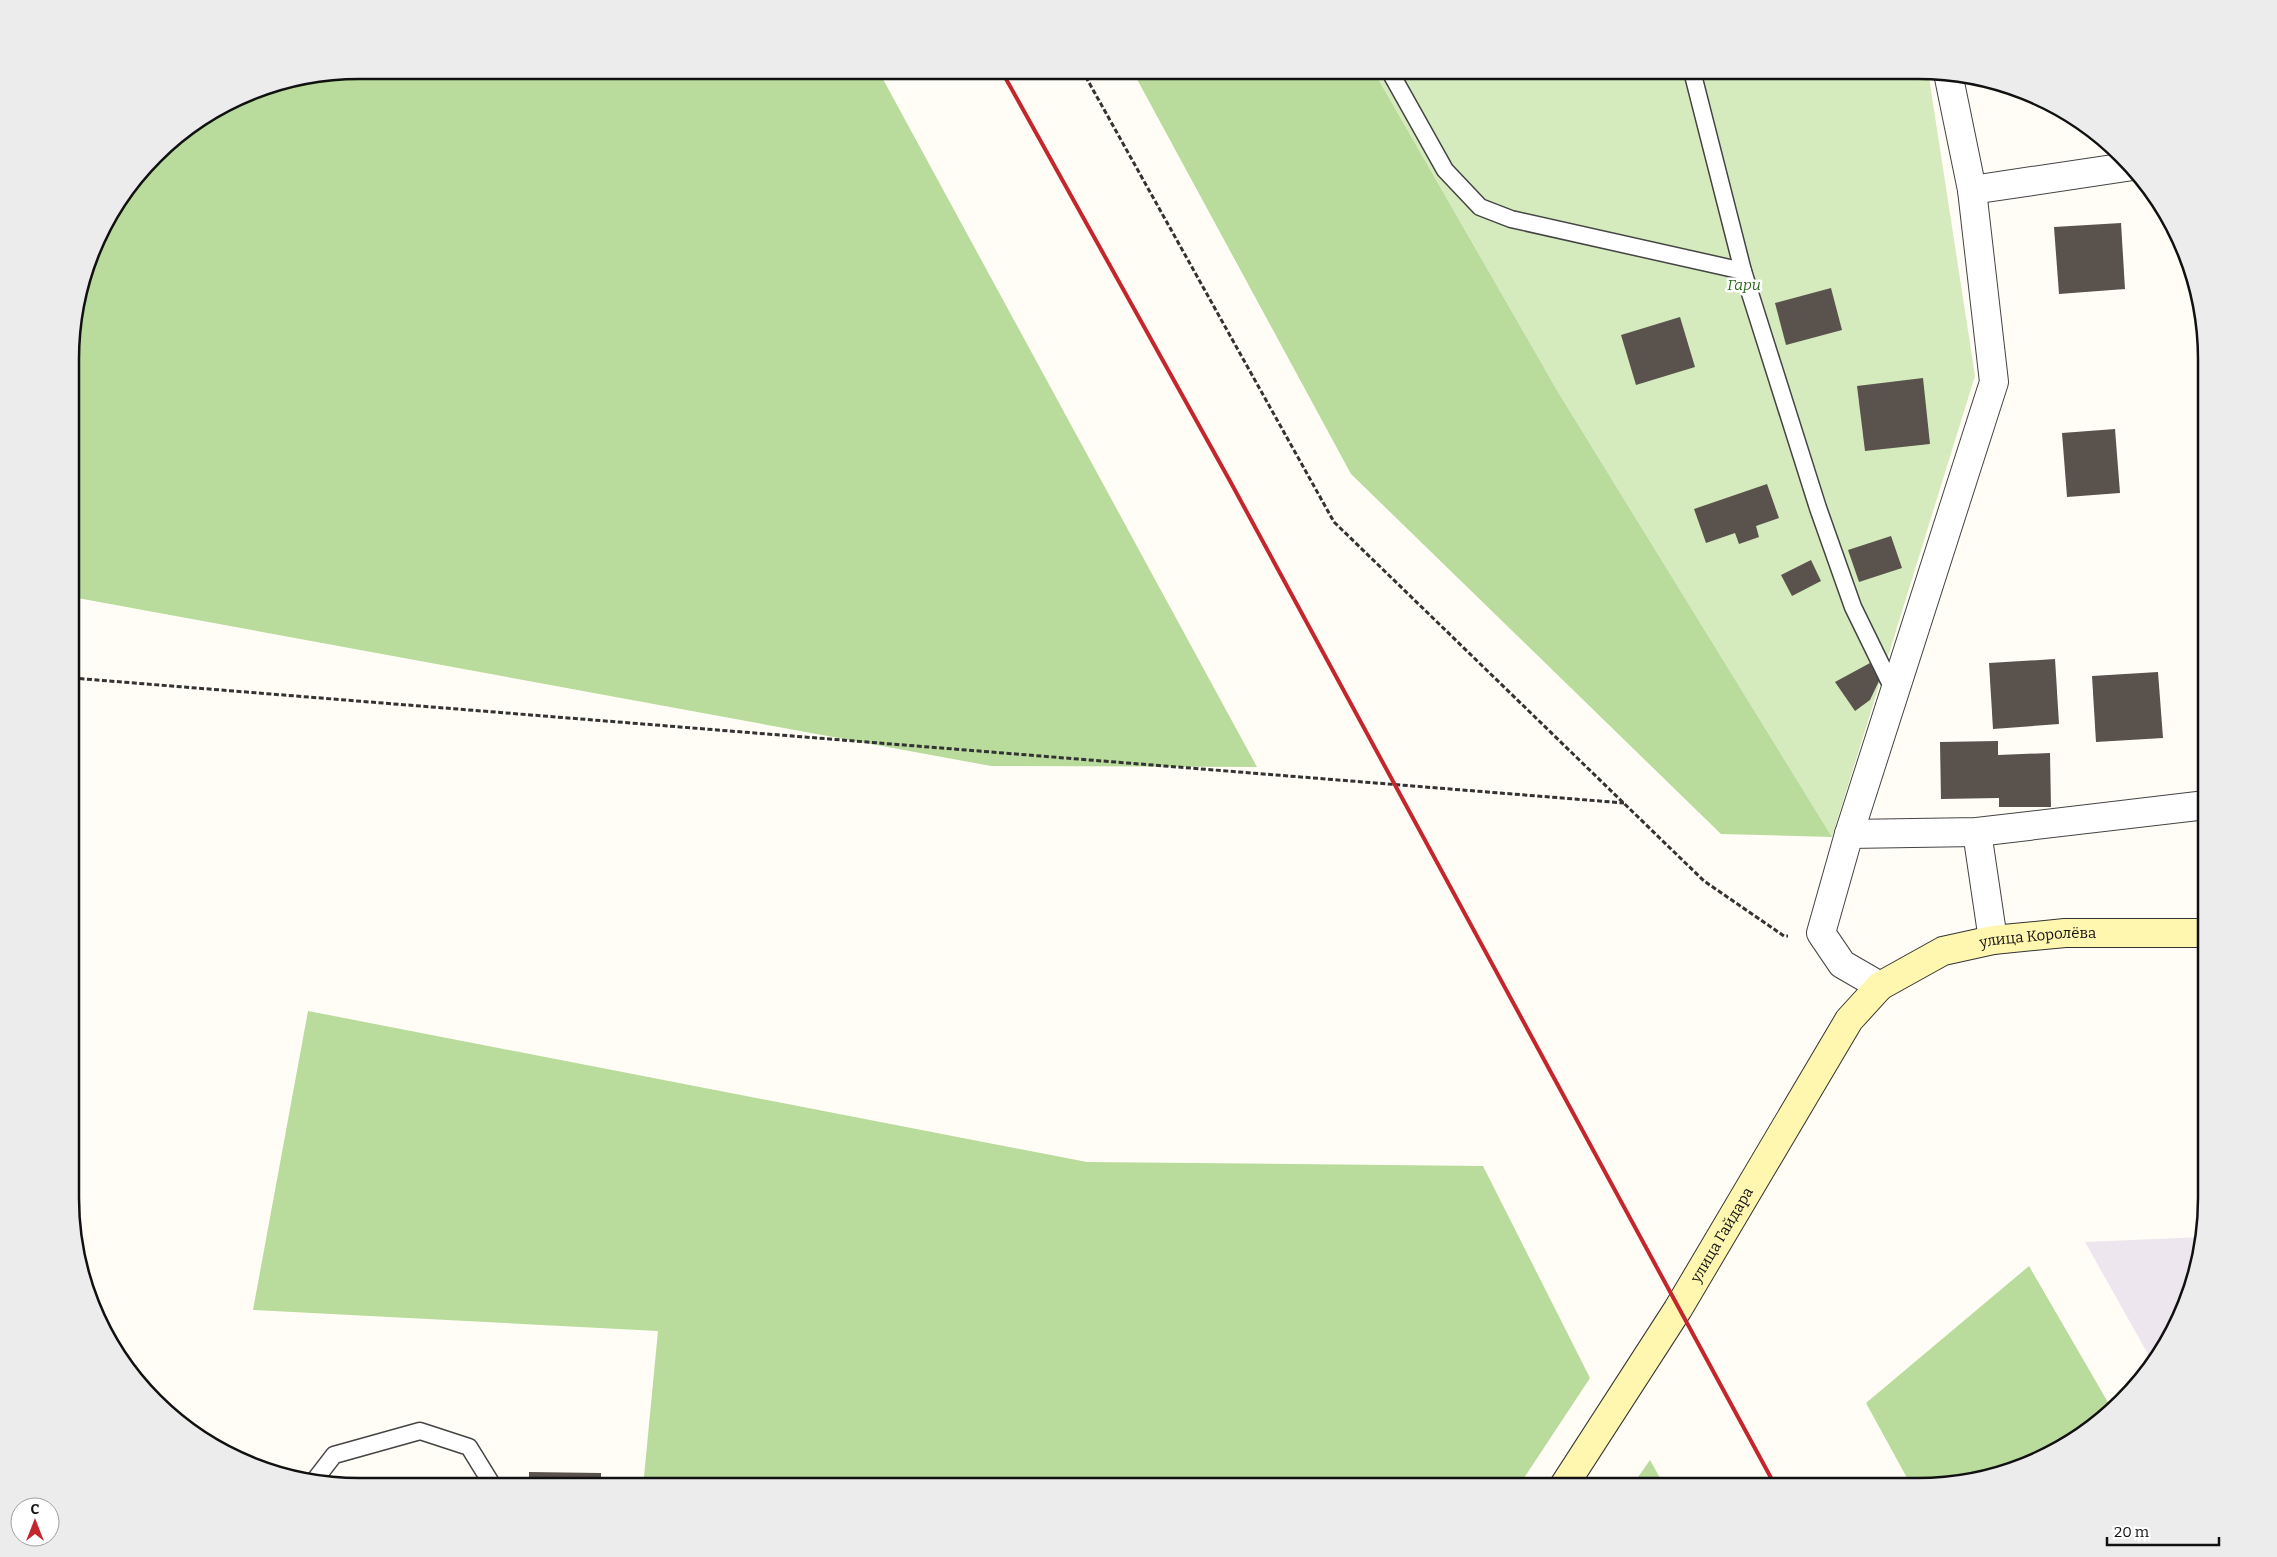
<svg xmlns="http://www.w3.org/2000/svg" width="2277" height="1557" viewBox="0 0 2277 1557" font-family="Bitter,serif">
	<rect width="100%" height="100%" fill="#fffdf5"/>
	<polygon fill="#eee6ef" points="2202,1237 2192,1291 2153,1363 2085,1242"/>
	<polygon fill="#d5ebbd" points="1373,70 1928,71 1975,376 1832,837 1558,392"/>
	<g fill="#b9dc9c">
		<polygon points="359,70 878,70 1257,767 991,766 72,597 72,321 100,231 168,142 248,92"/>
		<polygon points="1132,70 1373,70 1558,392 1832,837 1721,834 1351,474"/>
		<polygon points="308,1011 1087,1162 1483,1166 1590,1378 1518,1487 643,1487 658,1331 253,1310"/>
		<polygon points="2029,1266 2113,1411 2046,1457 1993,1477 1912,1487 1866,1403"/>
		<polygon points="1650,1460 1665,1487 1631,1487"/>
	</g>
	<g fill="#5a524d">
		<polygon points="2121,223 2125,289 2059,294 2054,227"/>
		<polygon points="1831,288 1842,330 1786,345 1775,303"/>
		<polygon points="1680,317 1695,367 1636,385 1621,335"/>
		<polygon points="1923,378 1930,444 1865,451 1857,386"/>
		<polygon points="2115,429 2120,493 2067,497 2062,433"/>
		<polygon points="1767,484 1779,518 1756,526 1759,537 1739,544 1735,533 1706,543 1694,509"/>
		<polygon points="1891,536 1902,568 1859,582 1848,550"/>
		<polygon points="1811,560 1821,581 1792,596 1781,575"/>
		<polygon points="2202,650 2206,650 2206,691 2205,691"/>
		<polygon points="2055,659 2059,724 1993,729 1989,663"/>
		<polygon points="1870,663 1880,679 1870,700 1855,711 1835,682"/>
		<polygon points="2158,672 2163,738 2096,742 2092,676"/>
		<polygon points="1998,741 1998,755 2050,753 2051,807 1999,807 1999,798 1941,799 1940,742"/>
		<polygon points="529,1472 601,1473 601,1486 529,1486"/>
	</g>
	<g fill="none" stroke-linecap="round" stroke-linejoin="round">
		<defs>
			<g id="lane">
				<polyline points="1389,70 1445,170 1480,207 1511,219 1743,271"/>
				<polyline points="1692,71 1743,271 1818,508 1853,607 1894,691"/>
				<polyline points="314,1481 334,1455 420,1431 469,1447 493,1486"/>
			</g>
			<g id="street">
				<polyline points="1972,190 2133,166"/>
				<polyline points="1977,832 1993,940"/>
				<polyline points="1849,834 1977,832 2206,805"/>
				<polyline points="1880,986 1842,964 1821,933 1849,834 1994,382 1972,190 1948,73"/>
			</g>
			<g id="secondary">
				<path id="s1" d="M1563,1487L1678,1309L1849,1020L1880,986L1943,951L1993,940L2065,933H2206"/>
			</g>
		</defs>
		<use href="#lane" stroke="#444" stroke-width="19"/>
		<use href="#street" stroke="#444" stroke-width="30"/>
		<use href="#secondary" stroke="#333" stroke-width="30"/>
		<g stroke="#333" stroke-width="3" stroke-dasharray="5 2.5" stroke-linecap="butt">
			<polyline points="1082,70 1334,522 1704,881 1784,936 1788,936"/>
			<polyline points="72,678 1624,803"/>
		</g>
		<use href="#lane" stroke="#fff" stroke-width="16"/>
		<use href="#street" stroke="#fff" stroke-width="28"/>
		<use href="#secondary" stroke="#fff6b0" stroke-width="28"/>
		<polyline stroke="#c4262e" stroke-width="4" points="1001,70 1230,481 1776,1487"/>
	</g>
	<g text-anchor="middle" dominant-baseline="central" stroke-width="5" stroke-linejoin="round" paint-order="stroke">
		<g font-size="15" font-style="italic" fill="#2f6b1f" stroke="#fff">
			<text x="1744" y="285">Гари</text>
		</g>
		<g font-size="15" fill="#111" stroke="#fff">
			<text stroke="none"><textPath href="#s1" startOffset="762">улица Королёва</textPath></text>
			<text stroke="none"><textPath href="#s1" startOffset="298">улица Гайдара</textPath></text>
		</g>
	</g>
	<path d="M0 0H2277V1557H0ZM359 79H1918A280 280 0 0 1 2198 359V1198A280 280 0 0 1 1918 1478H359A280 280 0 0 1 79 1198V359A280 280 0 0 1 359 79Z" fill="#ececec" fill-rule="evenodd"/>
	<path fill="none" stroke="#111" stroke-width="2.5" d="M359 79H1918A280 280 0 0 1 2198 359V1198A280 280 0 0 1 1918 1478H359A280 280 0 0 1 79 1198V359A280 280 0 0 1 359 79Z"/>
	<g transform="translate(35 1522)"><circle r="24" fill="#ffffff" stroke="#a0a0a0"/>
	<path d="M0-4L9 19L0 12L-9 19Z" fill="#c4262e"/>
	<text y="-8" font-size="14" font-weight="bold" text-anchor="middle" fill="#111111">С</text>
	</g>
	<path d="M2107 1537v8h112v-8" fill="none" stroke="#111111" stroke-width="2.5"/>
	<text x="2114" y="1537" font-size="15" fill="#111111" stroke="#ffffff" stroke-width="4" paint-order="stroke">20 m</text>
</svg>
